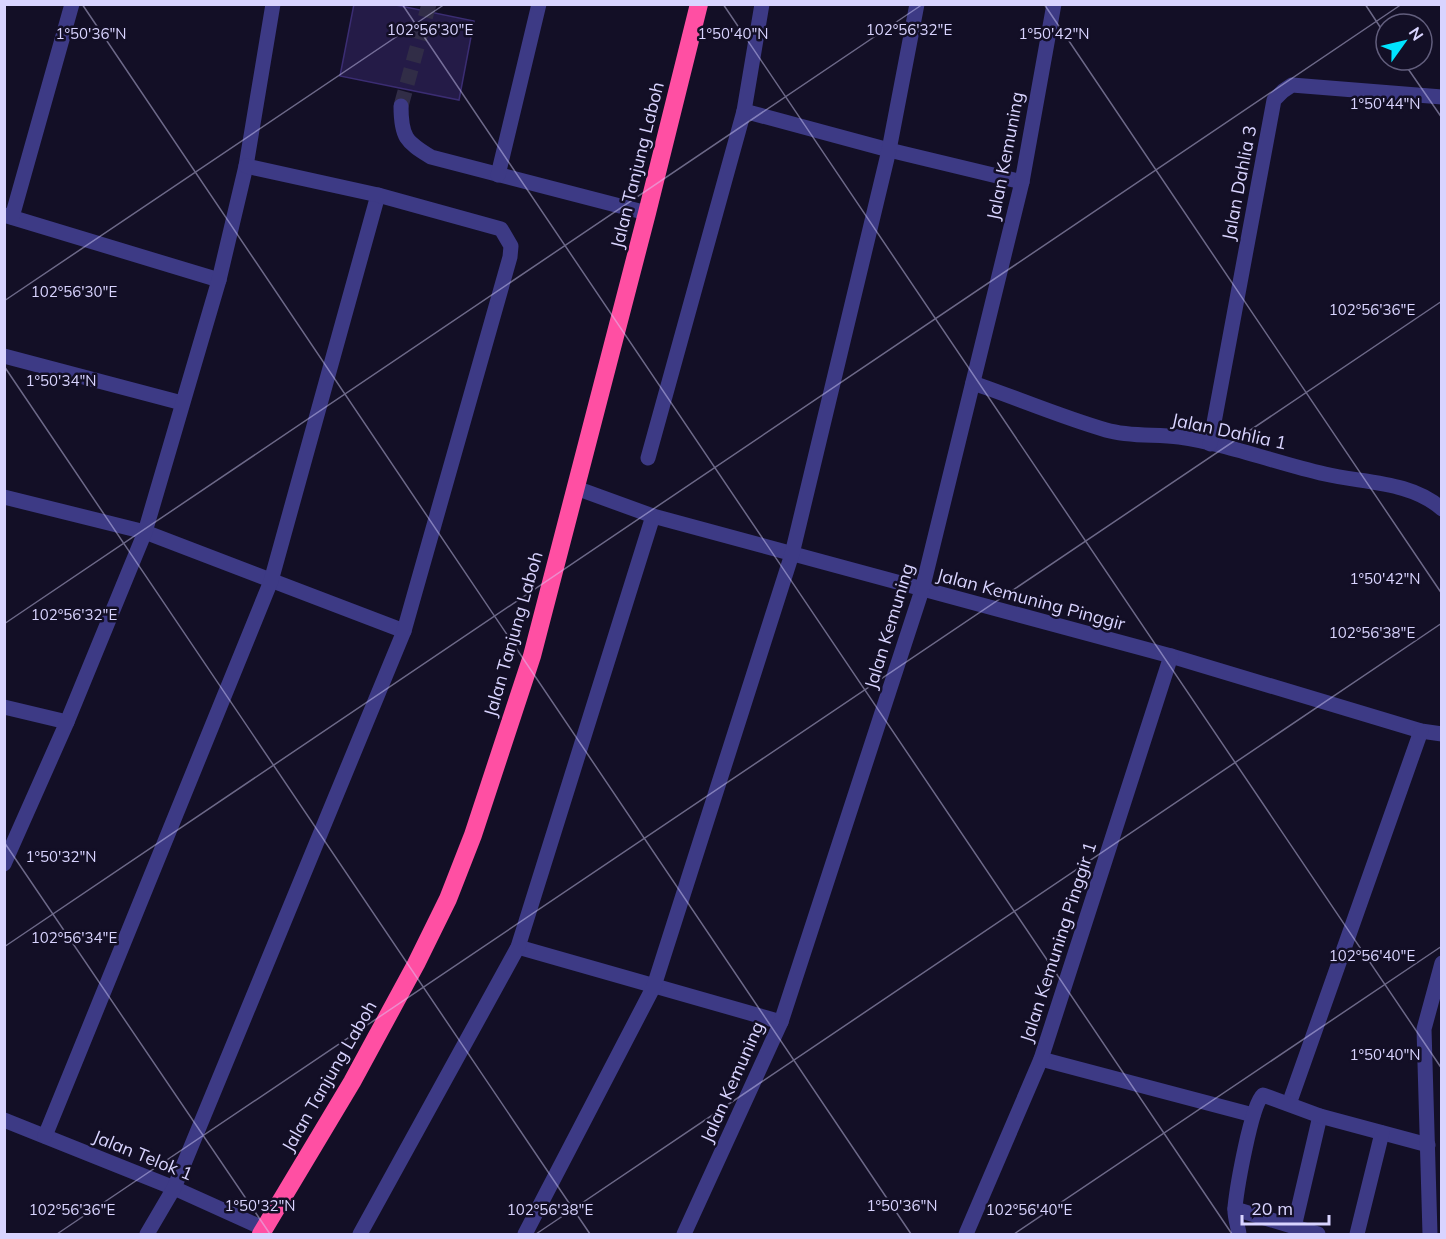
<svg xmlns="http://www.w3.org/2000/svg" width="1446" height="1239" viewBox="0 0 1446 1239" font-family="Mulish,sans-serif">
	<rect width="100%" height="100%" fill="#130f26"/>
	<polygon fill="#241b47" stroke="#3b2d73" stroke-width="1.5" points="354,4 391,4 474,21 459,100 340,76"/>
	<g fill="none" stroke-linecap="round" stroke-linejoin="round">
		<polyline stroke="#312d47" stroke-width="15" stroke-dasharray="15 8" stroke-linecap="butt" points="401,106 429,4"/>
		<g stroke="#3d3a85" stroke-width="15">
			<path d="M401,106C401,137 406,142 431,157L647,213"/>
			<polyline points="744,111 889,150 1022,182"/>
			<polyline points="498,175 539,4"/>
			<polyline points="4,215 219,280"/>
			<polyline points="12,217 72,4"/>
			<polyline points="4,356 182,403"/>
			<path d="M973,383C1017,398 1061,417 1106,430C1130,437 1155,434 1179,437C1228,444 1276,463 1325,474C1363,483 1411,481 1442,509"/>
			<polyline points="1210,444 1274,100 1283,91 1292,85 1442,97"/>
			<polyline points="648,458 744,111 762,4"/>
			<polyline points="576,488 653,516 1171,656 1421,731 1442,734"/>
			<polyline points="4,497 145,532 404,631"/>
			<polyline points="4,707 67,722"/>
			<polyline points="4,864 67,722 145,532 219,280 246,166 273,4"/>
			<polyline points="518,947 781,1022"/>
			<polyline points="1041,1059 1253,1115"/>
			<polyline points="1289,1104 1421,731"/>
			<polyline points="4,1120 174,1188 265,1229"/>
			<polyline points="45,1136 271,581 378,195"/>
			<polyline points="1235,1209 1318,1234"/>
			<polyline points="1294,1227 1320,1116"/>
			<polyline points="147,1234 174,1188 404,631 510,257 511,246 501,229 378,195 246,166"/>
			<polyline points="360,1234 518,947 653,516"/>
			<polyline points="525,1234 654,986 792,554 889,150 917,4"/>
			<polyline points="684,1234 781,1022 922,590 1022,182 1054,4"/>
			<polyline points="966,1234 1041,1059 1171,656"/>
			<path d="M1239,1234C1238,1226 1234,1216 1235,1207C1237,1188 1251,1105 1263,1095L1320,1116L1428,1145"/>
			<polyline points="1357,1234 1382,1133"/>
			<polyline points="1430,1234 1424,1029 1442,963"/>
		</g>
		<polyline stroke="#ff4fa3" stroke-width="18" points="261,1234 352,1082 416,964 448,899 473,835 532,656 647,213 699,4"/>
	</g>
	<path fill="none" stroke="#d9d4ff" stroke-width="1.5" stroke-opacity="0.45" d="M82,4L911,1234M402,4L1232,1234M723,4L1442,1069M1044,4L1442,594M1365,4L1386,36M1402,60L1442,118M4,301L445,4M4,366L590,1234M4,624L923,4M4,842L270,1234M4,947L1402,4M57,1234L1442,301M536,1234L1442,623M1014,1234L1442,946"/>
	<g text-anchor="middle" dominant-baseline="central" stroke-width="5" stroke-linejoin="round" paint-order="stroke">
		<g font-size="18" fill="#d9d4ff" stroke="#130f26">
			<text transform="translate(1005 156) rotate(-79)">Jalan Kemuning</text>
			<text transform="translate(637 165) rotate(-76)">Jalan Tanjung Laboh</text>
			<text transform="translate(1239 183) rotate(-79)">Jalan Dahlia 3</text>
			<text transform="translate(1229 431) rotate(12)">Jalan Dahlia 1</text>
			<text transform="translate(1031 599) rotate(15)">Jalan Kemuning Pinggir</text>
			<text transform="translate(889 626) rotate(-73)">Jalan Kemuning</text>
			<text transform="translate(513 634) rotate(-74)">Jalan Tanjung Laboh</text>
			<text transform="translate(1058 942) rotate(-72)">Jalan Kemuning Pinggir 1</text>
			<text transform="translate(329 1076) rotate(-60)">Jalan Tanjung Laboh</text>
			<text transform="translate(732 1082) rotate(-66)">Jalan Kemuning</text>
			<text transform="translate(143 1155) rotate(22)">Jalan Telok 1</text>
		</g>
	</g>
	<g font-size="15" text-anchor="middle" fill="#d9d4ff" stroke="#130f26" stroke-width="5" stroke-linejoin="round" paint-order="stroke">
		<text x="430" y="35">102°56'30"E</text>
		<text x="909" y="35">102°56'32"E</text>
		<text x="91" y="39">1°50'36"N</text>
		<text x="733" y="39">1°50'40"N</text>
		<text x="1054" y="39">1°50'42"N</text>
		<text x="1385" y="109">1°50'44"N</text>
		<text x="74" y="297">102°56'30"E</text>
		<text x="1372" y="315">102°56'36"E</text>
		<text x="61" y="386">1°50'34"N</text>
		<text x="1385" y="584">1°50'42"N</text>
		<text x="74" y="620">102°56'32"E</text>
		<text x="1372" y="638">102°56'38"E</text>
		<text x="61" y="862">1°50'32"N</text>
		<text x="74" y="943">102°56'34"E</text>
		<text x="1372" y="961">102°56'40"E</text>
		<text x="1385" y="1060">1°50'40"N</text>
		<text x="260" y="1211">1°50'32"N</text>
		<text x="902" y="1211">1°50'36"N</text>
		<text x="72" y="1215">102°56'36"E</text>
		<text x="550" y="1215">102°56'38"E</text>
		<text x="1029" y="1215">102°56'40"E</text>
	</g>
	<rect width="1446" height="1239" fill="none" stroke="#d9d4ff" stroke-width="12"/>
	<g transform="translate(1404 42) rotate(56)"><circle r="28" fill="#130f26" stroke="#625e7d" stroke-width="1.5"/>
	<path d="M0-4.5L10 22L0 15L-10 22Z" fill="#00e5ff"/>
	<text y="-9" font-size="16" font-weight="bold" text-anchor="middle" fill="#d9d4ff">N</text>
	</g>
	<path d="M1242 1215v9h87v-9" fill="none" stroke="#d9d4ff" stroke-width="3"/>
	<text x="1251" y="1215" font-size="18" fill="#d9d4ff" stroke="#130f26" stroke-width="4.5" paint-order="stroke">20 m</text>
</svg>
